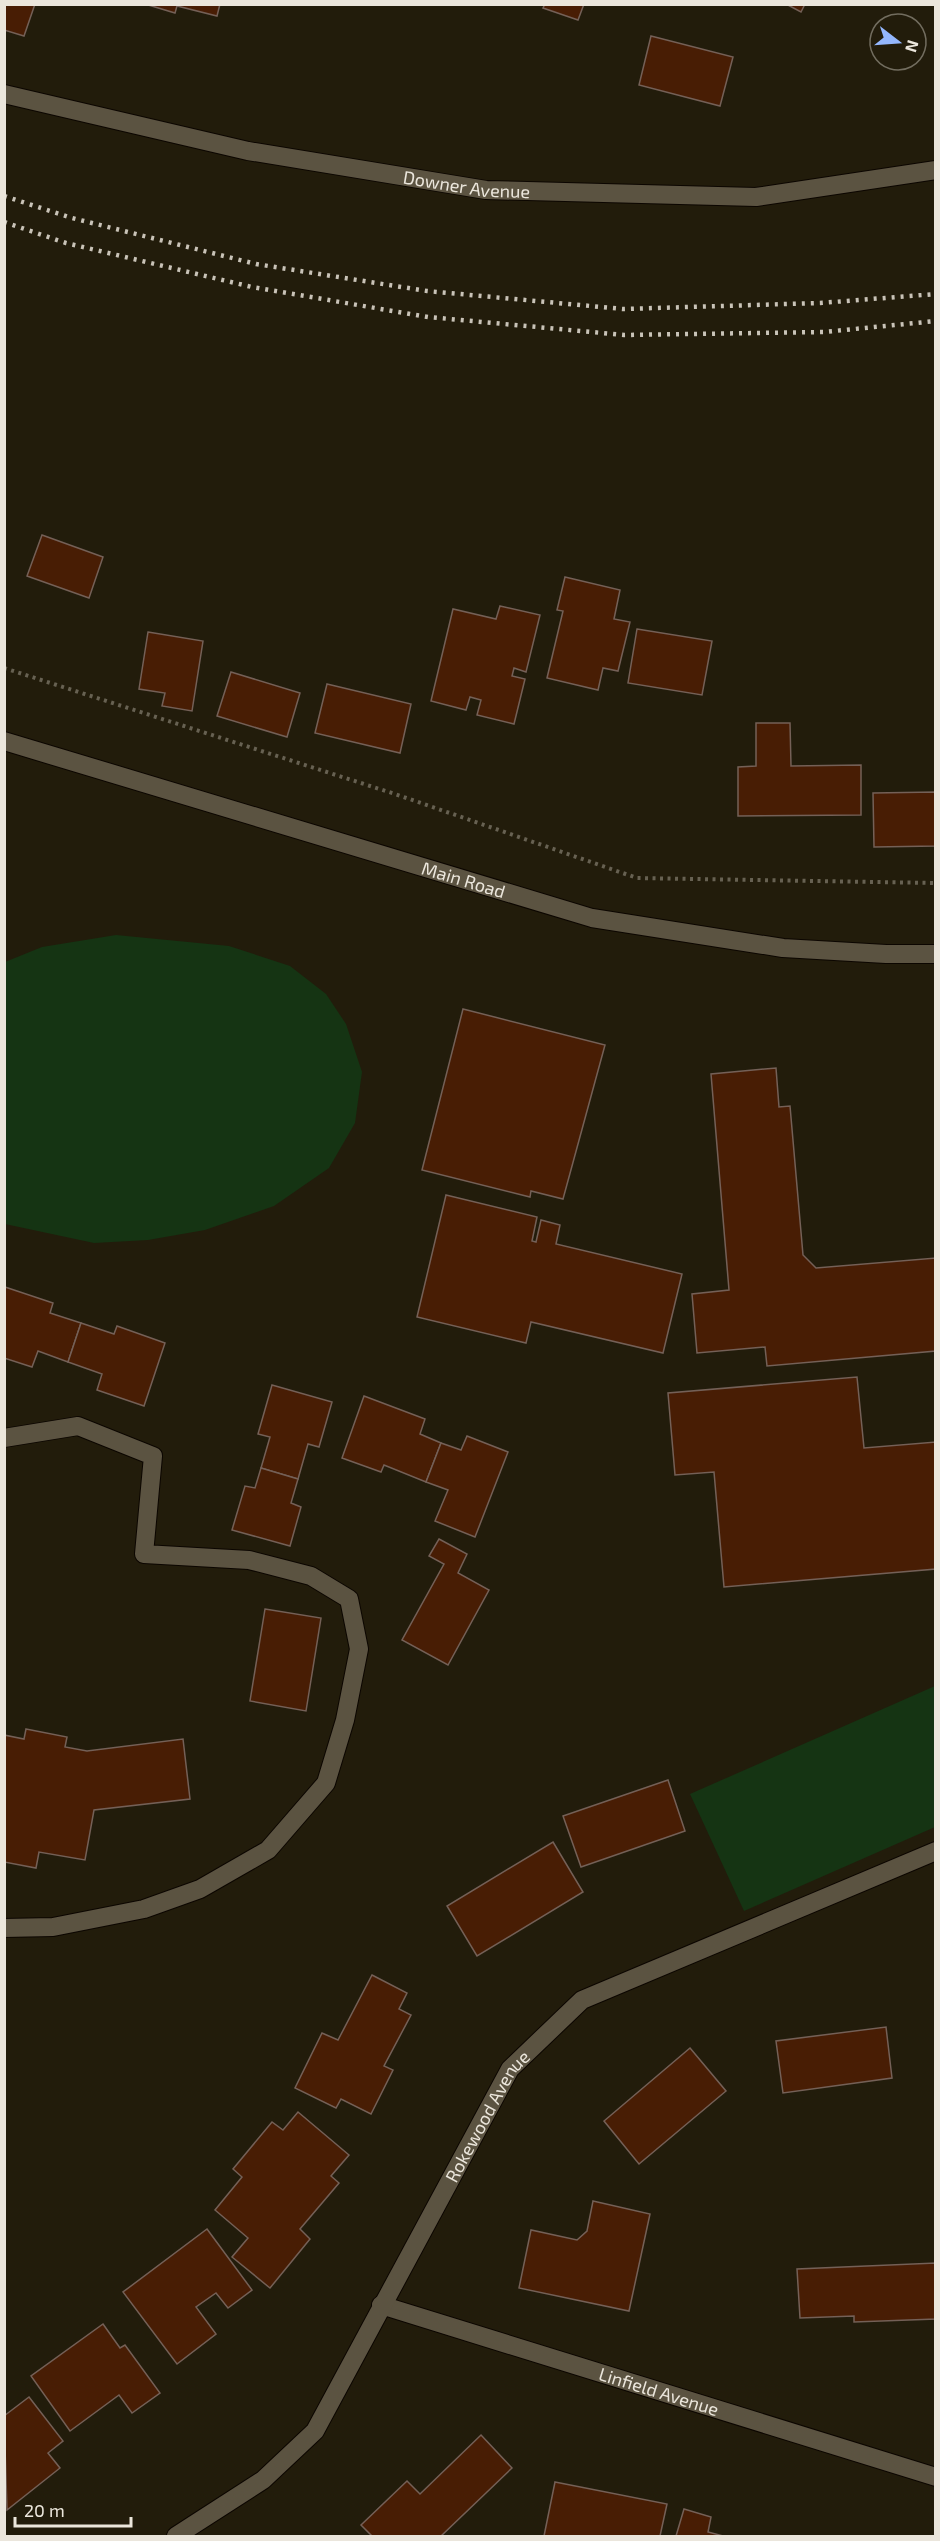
<svg xmlns="http://www.w3.org/2000/svg" width="940" height="2541" viewBox="0 0 940 2541" font-family="'Exo 2',sans-serif">
	<rect width="100%" height="100%" fill="#221c0b"/>
	<g fill="#153413">
		<polygon points="116,935 229,946 290,966 326,994 346,1024 362,1072 355,1123 329,1168 274,1206 205,1230 148,1240 94,1243 5,1224 5,962 42,947"/>
		<polygon points="935,1686 935,1827 744,1911 690,1794"/>
	</g>
	<g fill="#481d04" stroke="#746057" stroke-width="1.5">
		<polygon points="4,4 35,4 24,36 4,30"/>
		<polygon points="145,4 220,4 217,16 177,6 175,13"/>
		<polygon points="545,4 584,4 578,20 543,8"/>
		<polygon points="786,4 805,4 801,12"/>
		<polygon points="651,36 733,57 720,106 639,85"/>
		<polygon points="42,535 103,557 89,598 27,576"/>
		<polygon points="565,577 620,590 614,619 630,622 618,671 603,668 598,690 547,678 563,611 557,610"/>
		<polygon points="500,606 540,615 526,672 514,668 512,676 525,679 514,724 477,715 481,700 470,697 466,710 431,701 453,609 496,619"/>
		<polygon points="637,629 712,641 702,695 628,683"/>
		<polygon points="148,632 203,641 192,711 162,706 165,693 139,689"/>
		<polygon points="231,672 300,693 287,737 217,716"/>
		<polygon points="327,684 411,704 400,753 315,733"/>
		<polygon points="756,723 790,723 791,766 861,765 861,815 738,816 738,767 756,766"/>
		<polygon points="936,792 936,846 874,847 873,793"/>
		<polygon points="463,1009 605,1045 563,1199 531,1191 530,1197 422,1170"/>
		<polygon points="776,1068 779,1107 790,1106 803,1255 816,1268 936,1258 936,1351 767,1366 765,1347 697,1353 692,1294 729,1290 711,1074"/>
		<polygon points="446,1195 537,1217 532,1241 536,1242 541,1220 560,1225 556,1244 682,1274 663,1353 531,1322 526,1343 417,1317"/>
		<polygon points="5,1287 53,1303 50,1313 81,1323 68,1362 38,1351 32,1367 4,1358"/>
		<polygon points="81,1323 114,1334 117,1326 165,1343 144,1406 97,1390 102,1374 68,1362"/>
		<polygon points="857,1377 864,1448 936,1442 936,1569 724,1587 714,1472 675,1475 668,1393"/>
		<polygon points="272,1385 332,1402 319,1447 308,1444 298,1479 261,1468 270,1437 258,1434"/>
		<polygon points="364,1396 425,1419 420,1434 441,1443 426,1482 384,1465 381,1472 342,1458"/>
		<polygon points="467,1436 508,1452 475,1537 435,1521 448,1490 426,1482 441,1443 461,1450"/>
		<polygon points="261,1468 298,1479 291,1503 301,1507 290,1546 232,1530 245,1486 255,1488"/>
		<polygon points="439,1539 467,1554 458,1573 489,1590 448,1665 402,1640 444,1564 429,1556"/>
		<polygon points="265,1609 321,1618 306,1711 250,1701"/>
		<polygon points="26,1729 67,1737 65,1747 87,1751 183,1739 190,1799 94,1810 85,1860 39,1852 36,1868 4,1862 4,1735 24,1739"/>
		<polygon points="668,1780 685,1831 581,1867 563,1816"/>
		<polygon points="553,1842 583,1892 477,1956 447,1906"/>
		<polygon points="372,1975 407,1993 399,2009 411,2015 384,2066 393,2070 371,2114 341,2099 336,2108 295,2088 322,2033 338,2040"/>
		<polygon points="886,2027 892,2078 783,2093 776,2041"/>
		<polygon points="690,2048 726,2091 639,2164 604,2121"/>
		<polygon points="298,2112 349,2155 331,2176 339,2183 300,2229 310,2239 270,2288 232,2257 248,2238 215,2210 242,2177 233,2169 272,2122 283,2130"/>
		<polygon points="593,2201 650,2214 629,2311 519,2288 531,2230 577,2240 587,2231"/>
		<polygon points="207,2229 252,2290 228,2308 216,2293 196,2307 216,2334 177,2364 123,2292"/>
		<polygon points="936,2263 936,2319 854,2322 854,2316 800,2318 797,2269"/>
		<polygon points="103,2324 120,2348 125,2345 160,2393 132,2413 119,2395 70,2431 31,2376"/>
		<polygon points="29,2397 63,2441 48,2453 60,2468 7,2510 4,2416"/>
		<polygon points="481,2435 512,2468 441,2536 372,2536 361,2525 407,2481 420,2494"/>
		<polygon points="555,2482 667,2504 660,2536 544,2536"/>
		<polygon points="684,2509 711,2517 708,2532 723,2536 676,2536"/>
	</g>
	<g fill="none" stroke-linecap="round" stroke-linejoin="round">
		<defs>
			<polyline id="service" points="4,1438 78,1426 153,1456 144,1554 249,1560 311,1576 349,1599 359,1649 345,1720 326,1783 268,1850 200,1889 144,1909 53,1927 4,1928"/>
			<g id="minor">
				<path id="s1" d="M381,2305L936,2477"/>
				<path id="s2" d="M176,2536L263,2480L315,2431L510,2069L582,2000L936,1851"/>
			</g>
			<g id="tertiary">
				<path id="s3" d="M4,94L248,151L486,190L756,197L936,170"/>
			</g>
			<g id="secondary">
				<path id="s4" d="M4,741L592,918L783,948L886,954H936"/>
			</g>
		</defs>
		<use href="#service" stroke="#0c0600" stroke-width="20"/>
		<use href="#minor" stroke="#0c0600" stroke-width="20"/>
		<use href="#tertiary" stroke="#0c0600" stroke-width="20"/>
		<use href="#secondary" stroke="#0c0600" stroke-width="20"/>
		<polyline stroke="#676152" stroke-width="4" stroke-dasharray="3 4.5" stroke-linecap="butt" points="4,668 395,794 637,878 936,883"/>
		<use href="#service" stroke="#5b5341" stroke-width="18"/>
		<use href="#minor" stroke="#5b5341" stroke-width="18"/>
		<use href="#tertiary" stroke="#5b5341" stroke-width="18"/>
		<use href="#secondary" stroke="#5b5341" stroke-width="18"/>
		<g stroke="#c9c3b8" stroke-width="4.5" stroke-dasharray="3 6" stroke-linecap="butt">
			<polyline points="4,196 72,218 256,264 427,291 623,309 820,303 936,294"/>
			<polyline points="4,222 66,243 252,287 428,317 624,335 824,332 936,321"/>
		</g>
	</g>
	<g text-anchor="middle" dominant-baseline="central" stroke-width="4.5" stroke-linejoin="round" paint-order="stroke">
		<g font-size="18" fill="#ebe6dc" stroke="#221c0b">
			<text stroke="none"><textPath href="#s3" startOffset="472">Downer Avenue</textPath></text>
			<text stroke="none"><textPath href="#s4" startOffset="480">Main Road</textPath></text>
			<text stroke="none"><textPath href="#s2" startOffset="534">Rokewood Avenue</textPath></text>
			<text stroke="none"><textPath href="#s1" startOffset="291">Linfield Avenue</textPath></text>
		</g>
	</g>
	<rect width="940" height="2541" fill="none" stroke="#ebe6dc" stroke-width="12"/>
	<g transform="translate(898 42) rotate(107)"><circle r="28" fill="#221c0b" stroke="#726d5f" stroke-width="1.5"/>
	<path d="M0-4.5L10 22L0 15L-10 22Z" fill="#94b7fd"/>
	<text y="-9" font-size="16" font-weight="bold" text-anchor="middle" fill="#ebe6dc">N</text>
	</g>
	<path d="M15 2517v9h116v-9" fill="none" stroke="#ebe6dc" stroke-width="3"/>
	<text x="24" y="2517" font-size="18" fill="#ebe6dc" stroke="#221c0b" stroke-width="4.5" paint-order="stroke">20 m</text>
</svg>
